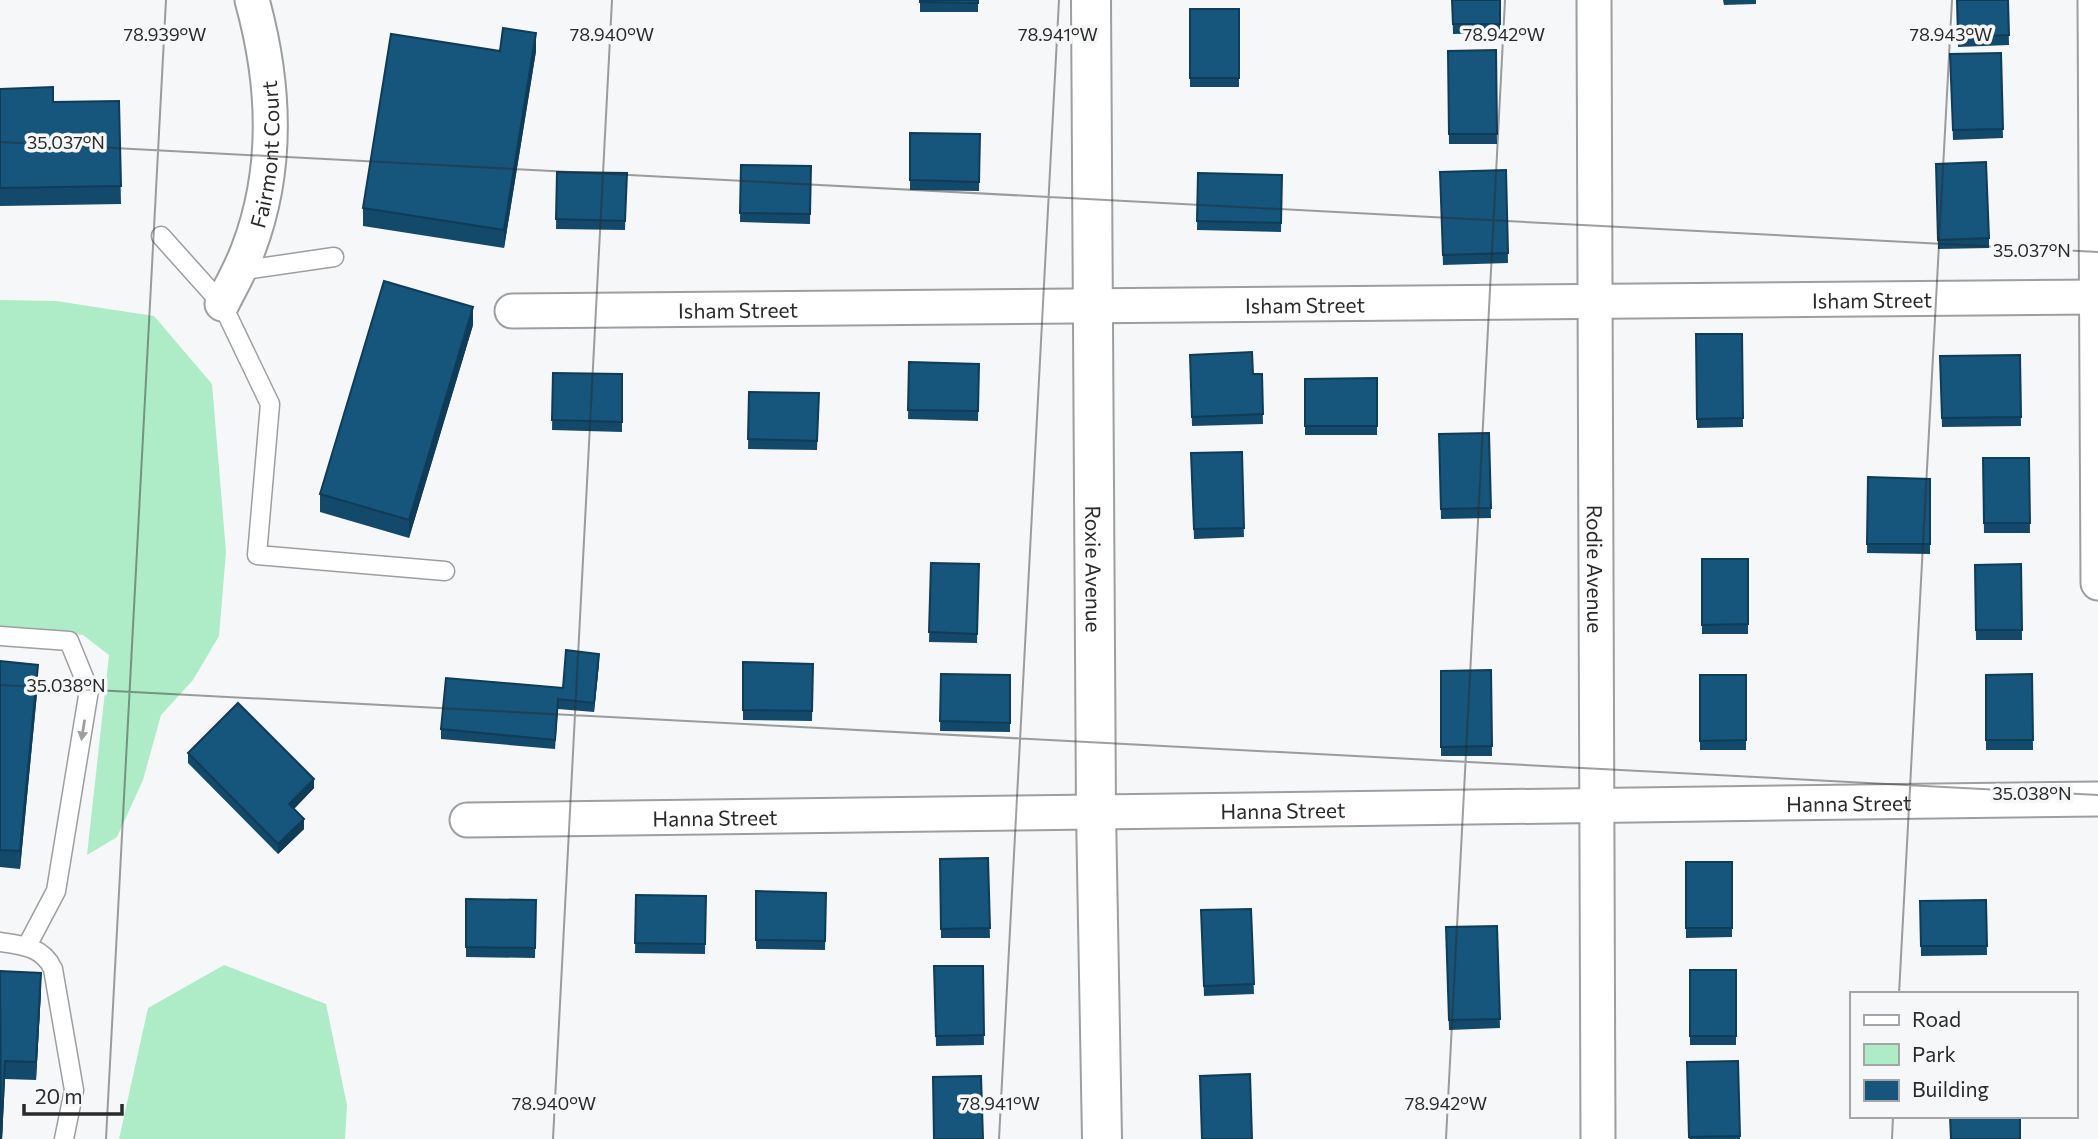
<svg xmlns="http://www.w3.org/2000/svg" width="2098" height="1139" viewBox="0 0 2098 1139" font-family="Commissioner,sans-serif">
	<rect width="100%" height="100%" fill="#f6f7f8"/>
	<g fill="#aeecc7">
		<polygon points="0,300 56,301 154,316 212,384 226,552 219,636 193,680 161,715 143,780 117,837 87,855 109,655 83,635 0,626"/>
		<polygon points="224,965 326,1004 347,1105 345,1139 119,1139 148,1008"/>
	</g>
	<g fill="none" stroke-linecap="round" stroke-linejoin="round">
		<defs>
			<g id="lane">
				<polyline points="161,236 222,304 270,404 257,555 445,571"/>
				<polyline points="238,271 334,257"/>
				<polyline points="0,636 69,641 89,690 56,891 27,946"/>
				<path d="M0,942C22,945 43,947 53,969L74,1090L64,1139"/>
			</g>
			<g id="street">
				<path id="s1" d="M1594,0L1598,1139"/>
				<polyline points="2095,0 2098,583"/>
				<path id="s2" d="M222,304C231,286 241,269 248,250C279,169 275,83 252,0"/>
				<path id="s3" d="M512,311L2098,297"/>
				<path id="s4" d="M467,820L2098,799"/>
			</g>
			<g id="secondary">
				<path id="s5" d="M1091,0L1096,812L1102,1139"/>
			</g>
		</defs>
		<use href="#lane" stroke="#9d9e9f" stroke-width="21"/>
		<use href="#street" stroke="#9d9e9f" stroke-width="37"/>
		<use href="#secondary" stroke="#9d9e9f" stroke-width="42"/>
		<use href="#lane" stroke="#fff" stroke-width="18"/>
		<use href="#street" stroke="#fff" stroke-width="33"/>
		<use href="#secondary" stroke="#fff" stroke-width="38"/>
	</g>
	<g fill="#13496b">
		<rect x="920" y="0" width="58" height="12"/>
		<polygon points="1452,0 1500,0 1500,33 1453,34"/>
		<polygon points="1723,0 1756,0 1756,4 1724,5"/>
		<polygon points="1957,0 2008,0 2009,45 1958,47"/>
		<rect x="1190" y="9" width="49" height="78"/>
		<polygon points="1496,50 1497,144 1449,144 1448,51"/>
		<polygon points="500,51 536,51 504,248 363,226 363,208"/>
		<polygon points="2001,53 2003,138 1953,140 1950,54"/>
		<polygon points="0,89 53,102 119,101 121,204 0,206"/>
		<polygon points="910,133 980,134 979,191 910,190"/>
		<polygon points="1936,164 1989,238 1989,248 1938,249"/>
		<polygon points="741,165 811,166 810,224 740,222"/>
		<polygon points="1506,170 1508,263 1443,265 1440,172"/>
		<polygon points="557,172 627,173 625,230 556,229"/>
		<polygon points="1198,173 1282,175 1281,232 1197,230"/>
		<polygon points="473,325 409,538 320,512 320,494"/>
		<polygon points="1696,334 1742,334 1743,427 1697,428"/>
		<polygon points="1190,355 1253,374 1262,374 1263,424 1192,426"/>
		<polygon points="2020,355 2021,426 1942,427 1940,356"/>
		<polygon points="909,362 979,364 978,421 908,419"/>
		<polygon points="553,373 622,374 622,432 552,430"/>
		<polygon points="1377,378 1377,435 1305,435 1305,379"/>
		<polygon points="749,392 819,393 817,450 748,449"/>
		<polygon points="1489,433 1491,518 1441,519 1439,434"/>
		<polygon points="1242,452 1244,537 1194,539 1191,453"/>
		<polygon points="1983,458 2029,458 2030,533 1984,533"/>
		<polygon points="1868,477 1930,479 1930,554 1867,553"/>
		<rect x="1702" y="559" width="46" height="75"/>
		<polygon points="931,563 979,564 977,643 929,642"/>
		<polygon points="2021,564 2022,640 1976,640 1975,565"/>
		<polygon points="0,661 38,683 20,869 0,867"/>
		<polygon points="743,662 813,664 812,721 743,720"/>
		<polygon points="599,663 594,712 558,709 555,749 441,739 441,729 563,688"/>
		<polygon points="1491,670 1492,756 1441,756 1441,671"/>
		<polygon points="941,674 1010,675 1010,732 940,731"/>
		<polygon points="2032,674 2033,750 1986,750 1986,675"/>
		<rect x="1700" y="675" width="46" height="75"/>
		<polygon points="188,753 314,788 294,809 304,829 278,854 188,763"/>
		<polygon points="988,858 990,938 941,938 940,859"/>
		<polygon points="1686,862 1732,862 1732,937 1686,938"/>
		<polygon points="756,891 826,893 825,950 756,949"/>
		<polygon points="636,895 706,896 705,954 635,953"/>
		<polygon points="466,899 536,900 535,958 466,957"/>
		<polygon points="1986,900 1987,955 1921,956 1920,901"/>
		<polygon points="1251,909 1254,994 1204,996 1201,910"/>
		<polygon points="1497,926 1500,1028 1449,1030 1446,927"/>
		<polygon points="934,966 983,966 984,1045 936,1046"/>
		<rect x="1690" y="970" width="46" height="75"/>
		<polygon points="0,971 41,991 36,1080 5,1079 2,1139 0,1139"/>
		<polygon points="1738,1061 1740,1139 1689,1139 1687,1062"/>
	</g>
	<g fill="#0f3c57">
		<polygon points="536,33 536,51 504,248 504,230"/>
		<polygon points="473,307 473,325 409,538 409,520"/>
		<polygon points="599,654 599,663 594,712 594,703"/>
		<polygon points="38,665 38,683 20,869 20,851"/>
		<polygon points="314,779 314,788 289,814 289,804"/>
		<polygon points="304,819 304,829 278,854 278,844"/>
		<polygon points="41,973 41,991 36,1080 36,1062"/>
		<polygon points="5,1061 2,1139 1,1139"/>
	</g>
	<g fill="#16557c" stroke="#0f3c57" stroke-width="2">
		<polygon points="920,0 978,0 978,3 920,2"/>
		<polygon points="1452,0 1500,0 1500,24 1453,24"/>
		<polygon points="1957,0 2008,0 2009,35 1958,37"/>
		<rect x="1190" y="9" width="49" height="69"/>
		<polygon points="503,28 536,33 504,230 363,208 391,34 500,51"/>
		<polygon points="1496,50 1497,134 1449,134 1448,51"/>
		<polygon points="2001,53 2003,129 1953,130 1950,54"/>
		<polygon points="53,87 53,102 119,101 121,186 0,188 0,89"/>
		<polygon points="910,133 980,134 979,182 910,180"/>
		<polygon points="1986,162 1989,238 1938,240 1936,164"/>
		<polygon points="741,165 811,166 810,214 740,213"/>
		<polygon points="1506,170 1508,253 1443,255 1440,172"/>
		<polygon points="557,172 627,173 625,221 556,219"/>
		<polygon points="1198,173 1282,175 1281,223 1197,221"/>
		<polygon points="384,281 473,307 409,520 320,494"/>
		<polygon points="1696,334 1742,334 1743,418 1697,419"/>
		<polygon points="1252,352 1253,374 1262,374 1263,414 1192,417 1190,355"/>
		<polygon points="2020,355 2021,417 1942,418 1940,356"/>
		<polygon points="909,362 979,364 978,411 908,410"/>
		<polygon points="553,373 622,374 622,422 552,420"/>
		<polygon points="1377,378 1377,426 1305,426 1305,379"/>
		<polygon points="749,392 819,393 817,441 748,439"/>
		<polygon points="1489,433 1491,508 1441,509 1439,434"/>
		<polygon points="1242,452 1244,528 1194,529 1191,453"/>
		<polygon points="1983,458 2029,458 2030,523 1984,523"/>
		<polygon points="1868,477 1930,479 1930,544 1867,544"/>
		<polygon points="1702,559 1748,559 1748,624 1702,625"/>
		<polygon points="931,563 979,564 977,634 929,632"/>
		<polygon points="2021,564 2022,630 1976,630 1975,565"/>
		<polygon points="566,650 599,654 594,703 558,699 555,740 441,729 446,678 563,688"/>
		<polygon points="0,661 38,665 20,851 0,850"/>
		<polygon points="743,662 813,664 812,711 743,710"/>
		<polygon points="1491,670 1492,746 1441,747 1441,671"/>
		<polygon points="941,674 1010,675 1010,723 940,721"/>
		<polygon points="2032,674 2033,740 1986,740 1986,675"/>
		<polygon points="1700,675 1746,675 1746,740 1700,741"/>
		<polygon points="238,703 314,779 289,804 304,819 278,844 188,753"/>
		<polygon points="988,858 990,928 941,929 940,859"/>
		<rect x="1686" y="862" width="46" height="66"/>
		<polygon points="756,891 826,893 825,941 756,940"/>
		<polygon points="636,895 706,896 705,944 635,943"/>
		<polygon points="466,899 536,900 535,948 466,947"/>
		<polygon points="1986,900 1987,946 1921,946 1920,901"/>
		<polygon points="1251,909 1254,984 1204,986 1201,910"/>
		<polygon points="1497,926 1500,1019 1449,1020 1446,927"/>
		<polygon points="934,966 983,966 984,1035 936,1036"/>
		<rect x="1690" y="970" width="46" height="66"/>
		<polygon points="0,971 41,973 36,1062 5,1061 1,1139"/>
		<polygon points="1738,1061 1740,1136 1689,1137 1687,1062"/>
		<polygon points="1250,1074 1252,1139 1202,1139 1200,1076"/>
		<polygon points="981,1076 983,1139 934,1139 933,1077"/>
		<polygon points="1950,1116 2020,1116 2020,1139 1951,1139"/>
	</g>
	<defs><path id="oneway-solid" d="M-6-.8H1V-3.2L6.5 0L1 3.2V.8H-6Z" transform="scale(1.75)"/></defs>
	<use fill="#9f9f9f" href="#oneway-solid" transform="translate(83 730) rotate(99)"/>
	<path fill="none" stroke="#2a2a2a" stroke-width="2" stroke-opacity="0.45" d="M0,142L2098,252M0,685L2098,795M1899,994L1952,0M106,1139L166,0M553,1139L612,0M999,1139L1059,0M1446,1139L1505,0M1892,1139L1893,1116"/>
	<g text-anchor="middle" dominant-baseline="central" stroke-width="7" stroke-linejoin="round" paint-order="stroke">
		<g font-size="21" fill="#2a2a2a" stroke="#f6f7f8">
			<text stroke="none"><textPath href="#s2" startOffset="158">Fairmont Court</textPath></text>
			<text stroke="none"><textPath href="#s3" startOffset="1360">Isham Street</textPath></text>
			<text stroke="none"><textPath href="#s3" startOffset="793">Isham Street</textPath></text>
			<text stroke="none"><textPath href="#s3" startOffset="226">Isham Street</textPath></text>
			<text stroke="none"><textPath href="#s5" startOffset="569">Roxie Avenue</textPath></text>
			<text stroke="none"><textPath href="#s1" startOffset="569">Rodie Avenue</textPath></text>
			<text stroke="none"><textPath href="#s4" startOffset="1382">Hanna Street</textPath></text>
			<text stroke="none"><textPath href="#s4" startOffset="816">Hanna Street</textPath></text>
			<text stroke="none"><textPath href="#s4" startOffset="248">Hanna Street</textPath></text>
		</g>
	</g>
	<g font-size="18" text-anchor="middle" fill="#2a2a2a" stroke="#f6f7f8" stroke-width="7" stroke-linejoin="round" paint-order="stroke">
		<text x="165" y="41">78.939°W</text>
		<text x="612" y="41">78.940°W</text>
		<text x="1058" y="41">78.941°W</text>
		<text x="1504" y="41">78.942°W</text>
		<text x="1951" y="41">78.943°W</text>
		<text x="66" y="149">35.037°N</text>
		<text x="2032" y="257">35.037°N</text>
		<text x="66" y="692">35.038°N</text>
		<text x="2032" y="800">35.038°N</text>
		<text x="554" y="1110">78.940°W</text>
		<text x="1000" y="1110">78.941°W</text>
		<text x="1446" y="1110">78.942°W</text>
	</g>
	<rect x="1850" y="992" width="228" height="126" fill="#f6f7f8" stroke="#a4a5a6" stroke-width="2"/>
	<rect x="1864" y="1015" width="35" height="10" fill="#ffffff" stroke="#a4a5a6" stroke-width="2"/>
	<text x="1912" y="1027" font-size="21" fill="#2a2a2a">Road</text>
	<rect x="1864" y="1044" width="35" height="21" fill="#aeecc7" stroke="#a4a5a6" stroke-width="2"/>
	<text x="1912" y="1062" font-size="21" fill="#2a2a2a">Park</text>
	<rect x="1864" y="1080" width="35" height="21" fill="#16557c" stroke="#a4a5a6" stroke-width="2"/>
	<text x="1912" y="1097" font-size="21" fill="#2a2a2a">Building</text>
	<path d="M24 1104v10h98v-10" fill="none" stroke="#2a2a2a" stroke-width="3.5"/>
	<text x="35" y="1104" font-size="21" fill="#2a2a2a" stroke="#f6f7f8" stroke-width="5" paint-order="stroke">20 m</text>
</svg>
